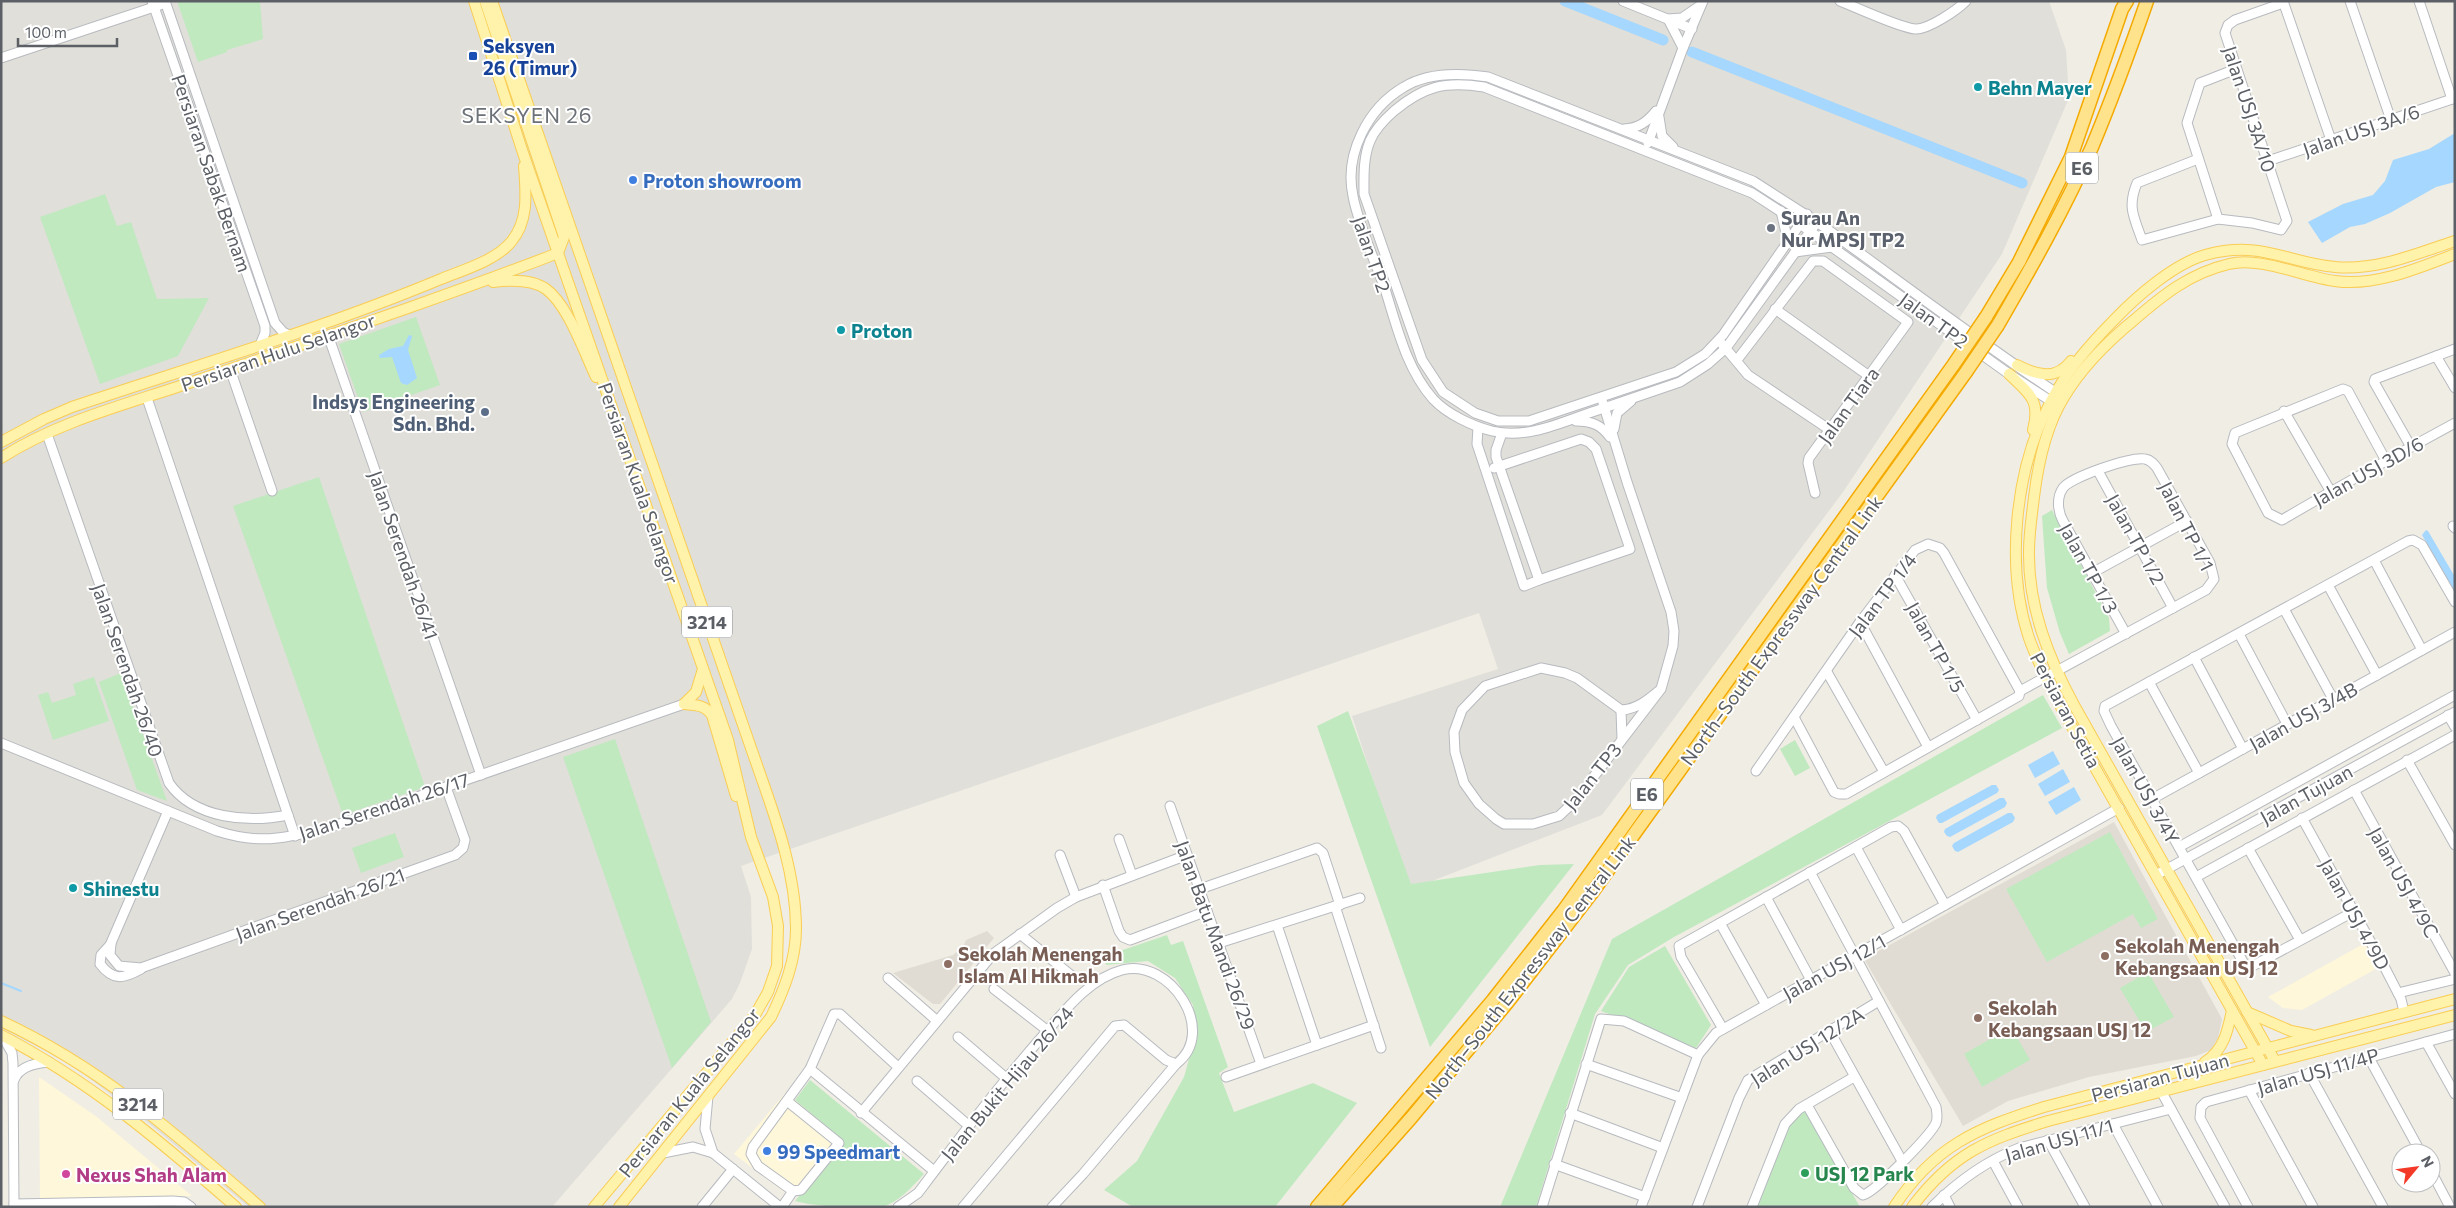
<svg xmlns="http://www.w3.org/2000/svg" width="2456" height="1208" viewBox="0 0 2456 1208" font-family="Commissioner,sans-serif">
	<rect width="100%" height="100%" fill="#f0ede4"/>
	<g fill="#fff7da">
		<polygon points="2367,942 2381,966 2302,1010 2283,1008 2268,997"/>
		<polygon points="39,1077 97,1117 192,1196 40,1200"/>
		<polygon points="786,1092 839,1137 792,1198 734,1154"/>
	</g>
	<polygon fill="#e0dfd9" points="1,1 2049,1 2066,50 2069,98 2002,254 1843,492 1602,815 1409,890 1352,716 1498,669 1479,613 741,866 751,897 752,949 740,983 732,999 552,1207 249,1207 152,1126 71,1064 1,1028"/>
	<g fill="#e0dcd3">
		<polygon points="2114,822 2222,1019 2218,1038 2211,1050 2196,1056 2089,1077 2008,1101 1963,1126 1864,959"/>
		<polygon points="987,931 994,938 940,1004 933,1004 893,973 953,955 963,947 966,940"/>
	</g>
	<g fill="#c0e9c0">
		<polygon points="177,1 260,1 263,39 227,50 227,52 198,62"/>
		<polygon points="105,194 117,226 131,222 157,299 209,298 178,356 100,384 40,217"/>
		<polygon points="416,317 440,385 363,412 339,344"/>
		<polygon points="319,477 425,787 343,815 233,506"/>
		<polygon points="2052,510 2109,618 2110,631 2069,654 2060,633 2047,588 2042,516"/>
		<polygon points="121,673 167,801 137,790 99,682"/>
		<polygon points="94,677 109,721 53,740 38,695 48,692 52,703 76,695 73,684"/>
		<polygon points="2043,695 2062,728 1674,937 1628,965 1595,1014 1536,1207 1500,1207 1612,939"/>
		<polygon points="1348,711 1411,884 1540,865 1574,864 1430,1047 1317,726"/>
		<polygon points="615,739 711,1022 672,1068 563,757"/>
		<polygon points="1795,740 1810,768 1795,776 1780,749"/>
		<polygon points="2110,832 2158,919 2141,928 2133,914 2047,962 2006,889"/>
		<polygon points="395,833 404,857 361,873 352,848"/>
		<polygon points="1167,935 1171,945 1183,941 1228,1067 1219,1073 1234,1112 1313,1083 1357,1103 1275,1207 1133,1207 1104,1190 1137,1161 1184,1077 1196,1034 1193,1005 1175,978 1148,961 1106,965 1105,956"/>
		<polygon points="1665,946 1711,1025 1696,1048 1601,1011 1629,967"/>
		<polygon points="2148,972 2174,1017 2146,1032 2120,988"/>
		<polygon points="2011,1027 2030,1060 1982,1087 1964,1054"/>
		<path d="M810,1080L924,1174C913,1186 897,1204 881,1207C860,1208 814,1207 795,1201L843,1140L795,1100Z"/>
		<polygon points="1805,1111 1860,1207 1758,1207 1788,1126"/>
	</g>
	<g fill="#a5d7ff">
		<polygon points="2455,133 2455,182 2436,187 2390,213 2365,224 2350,227 2322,243 2308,222 2343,204 2373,195 2385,181 2393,160 2429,149"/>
		<polygon points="409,335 412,336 408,350 417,378 407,385 401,383 392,357 380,358 379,355 389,349 403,346"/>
		<polygon points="2426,530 2428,531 2455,577 2455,593 2422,535"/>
		<polygon points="2053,751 2060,764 2035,778 2028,765"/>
		<polygon points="2063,769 2070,782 2045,796 2038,784"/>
		<polygon points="1992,785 1996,785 1999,790 1997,793 1942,823 1939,823 1936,818 1937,815"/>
		<polygon points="2074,787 2081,800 2056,815 2048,802"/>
		<polygon points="2000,798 2004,798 2007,803 2005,807 1950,837 1947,836 1944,832 1945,829"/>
		<polygon points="2008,813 2012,813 2015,818 2013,822 1958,852 1955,851 1952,846 1954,843"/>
	</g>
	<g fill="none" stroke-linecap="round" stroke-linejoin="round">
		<polyline stroke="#a5d7ff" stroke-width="2" points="1,983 21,991"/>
		<g stroke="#a5d7ff" stroke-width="11">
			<polyline points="1565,1 1663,40"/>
			<polyline points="1692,52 2022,183"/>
		</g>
		<defs>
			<g id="minor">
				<polyline points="152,1 265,326 265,333 260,345"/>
				<polyline points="165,1 275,323 283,332 289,335"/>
				<polyline points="1623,1 1692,29"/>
				<path d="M1840,1C1858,8 1898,27 1915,29C1928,30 1957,10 1966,1"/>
				<polyline points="2283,1 2331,140"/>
				<polyline points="2350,1 2391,120"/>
				<polyline points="2419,1 2452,99"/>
				<polyline points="1683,48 1668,19 1682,18 1701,5"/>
				<polyline points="1,58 160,5"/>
				<polyline points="1659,117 1662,136 1673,147"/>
				<path d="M1624,129C1639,128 1647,122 1656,111"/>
				<polyline points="1648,143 1683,48 1703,1"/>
				<path d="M2198,159L2137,183C2127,207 2134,217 2142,240L2218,219L2252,223L2281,230L2287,221L2225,33L2228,25L2235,20L2283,3"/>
				<polyline points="2268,161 2455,98"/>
				<polyline points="1781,211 1788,242"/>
				<path d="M1807,214L1723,335L1705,354L1676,372L1529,421H1498L1475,413L1443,392L1422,360L1364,194C1364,177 1363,158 1370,141C1375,129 1385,119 1394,111C1424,86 1445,81 1484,87L1752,193L1800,224L2009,374L2057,405"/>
				<polyline points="2218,219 2187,123 2200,83 2236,69"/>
				<path d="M1817,222L1726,348L1708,364L1680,382C1653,391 1627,400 1601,409C1566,420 1529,440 1492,431C1472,426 1447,414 1433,399C1406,368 1397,327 1385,289C1375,261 1358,224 1353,196C1344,154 1368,108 1404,87C1428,72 1461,73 1488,77L1753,181L1817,222C1898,280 1978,341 2061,396"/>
				<polyline points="1795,252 1832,247"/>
				<polyline points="1775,309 1869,376"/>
				<polyline points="328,335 481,775"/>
				<polyline points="1722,344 1748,375 1830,430"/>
				<polyline points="2436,356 2455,388"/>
				<polyline points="1737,360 1813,261 1823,261 1908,322 1809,458 1808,463 1815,493"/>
				<polyline points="230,369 272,491"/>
				<polyline points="147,398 295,836"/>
				<path d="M1603,403L1627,482L1671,612L1674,631L1673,646L1661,689L1575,801L1559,816L1533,824H1504L1496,819L1479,804L1464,783L1455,752L1454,732L1462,710L1485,686L1541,668L1565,673L1577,678L1621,710C1638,709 1649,699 1661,689"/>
				<polyline points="2284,411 2331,492"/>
				<path d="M1576,421C1592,421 1601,425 1610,437"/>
				<polyline points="1478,427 1477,444 1524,586 1539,580 1496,457 1496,450 1502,433"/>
				<polyline points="1614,429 1617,413 1631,401"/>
				<path d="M47,434L169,783C194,819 248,823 288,815"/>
				<polyline points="2411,447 2374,382 2375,379 2455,349"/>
				<path d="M2386,461L2348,391L2343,389L2235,433L2232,444L2268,513L2282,520C2324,495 2368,471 2411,447L2455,423"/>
				<polyline points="1494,468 1581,439 1589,442 1596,449 1630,549 1539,580"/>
				<polyline points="2098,471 2173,608"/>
				<polyline points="2453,526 2455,528"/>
				<polyline points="2374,560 2422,650"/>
				<polyline points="2092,573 2187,521"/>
				<polyline points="1895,575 1977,720"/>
				<polyline points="2328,585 2377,675"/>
				<polyline points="2284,609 2333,699"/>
				<polyline points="1860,622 1928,747"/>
				<polyline points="2239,634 2287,724"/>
				<polyline points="2194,657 2243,749"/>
				<polyline points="1827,672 1884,772"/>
				<polyline points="2149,682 2199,773"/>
				<polyline points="1621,710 1622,739"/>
				<polyline points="2448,715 2455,727"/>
				<path d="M1794,717L1834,792L1839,794H1846L2019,696L2020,691L2206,590L2214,579L2210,563L2157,468C2154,464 2151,460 2145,459C2132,456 2071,477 2063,488C2056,498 2058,512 2063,521L2126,634"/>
				<path d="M1,743L217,831C260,845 285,838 328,828L684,704"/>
				<polyline points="2407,760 2455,845"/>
				<polyline points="1756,771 1860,622 1915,550 1928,544 1940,548 1944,553 2020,691"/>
				<polyline points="2354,790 2455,973"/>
				<polyline points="2152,799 2455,632"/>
				<polyline points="1170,806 1261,1064"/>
				<polyline points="168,811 111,943 110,955 119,966 141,968 455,855 463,848 465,840 446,787"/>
				<polyline points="2302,818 2385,968 2401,999 2404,1012"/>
				<polyline points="1119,839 1132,875"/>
				<polyline points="1856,847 1901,930"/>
				<polyline points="2179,847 2455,695"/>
				<polyline points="2248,848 2300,940"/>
				<polyline points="1060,855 1076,897"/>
				<polyline points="2156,875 2455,712"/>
				<polyline points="2196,877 2455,735"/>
				<polyline points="1103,885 1119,931 1123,937 1130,940 1207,911"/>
				<polyline points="1200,889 1317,848 1323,853 1340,905"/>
				<polyline points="1766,897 1811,980"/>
				<polyline points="1335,906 1381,1048"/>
				<polyline points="2353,912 2247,969 2111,726 2104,711 2105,706 2408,541 2413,540 2422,545 2455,602"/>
				<polyline points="1720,923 1766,1005"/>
				<polyline points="1277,925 1317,1045"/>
				<polyline points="1020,934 1072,976"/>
				<polyline points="1219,943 1360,898"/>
				<path d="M111,944L101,955L100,964C113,981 123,979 141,969"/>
				<polyline points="888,978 936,1020"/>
				<polyline points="994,989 1048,1031"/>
				<polyline points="2398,993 2455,979"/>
				<polyline points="1723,1029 1681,957 1679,946 1891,827 1898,826 1904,831 1945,905"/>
				<polyline points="1829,1030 1902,1161"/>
				<polyline points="3,1037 12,1053 13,1063 14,1207"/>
				<polyline points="958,1037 1006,1078"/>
				<polyline points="2426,1042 2455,1094"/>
				<polyline points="2368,1056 2421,1153"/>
				<polyline points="1586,1064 1682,1098"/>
				<polyline points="810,1069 934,1171"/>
				<polyline points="2309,1073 2383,1207"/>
				<polyline points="1226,1077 1374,1025"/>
				<path d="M14,1080C19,1066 36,1063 49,1062"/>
				<polyline points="917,1081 968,1125"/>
				<polyline points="2249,1090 2313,1207"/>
				<polyline points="2161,1091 2225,1207"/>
				<polyline points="708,1096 705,1129 713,1153"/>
				<polyline points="787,1101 839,1143 801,1190 793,1191"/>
				<path d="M1807,1105L1854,1188L1863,1195C1875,1192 1930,1136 1936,1123C1938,1118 1937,1113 1936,1107L1810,872"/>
				<polyline points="861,1113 993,954 1057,908 1076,897 1187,855"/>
				<polyline points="1570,1113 1663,1148"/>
				<polyline points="2113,1124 2158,1207"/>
				<polyline points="2048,1140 2085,1207"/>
				<polyline points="663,1153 693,1147 713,1153 780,1207"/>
				<polyline points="1993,1161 2018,1207"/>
				<polyline points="1554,1164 1645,1197"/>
				<polyline points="2431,1171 2450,1207"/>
				<polyline points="793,1191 758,1166 751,1154 753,1147 810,1069 834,1014 840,1014 897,1066"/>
				<polyline points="1944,1195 1950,1207"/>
				<polyline points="14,1204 173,1201 184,1202 191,1207"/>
				<polyline points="702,1207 733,1169"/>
				<polyline points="782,1207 793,1191"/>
				<path d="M898,1207L918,1193C958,1140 997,1088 1041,1038C1063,1013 1088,979 1122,970C1170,957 1219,1032 1176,1064L1083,1174L1052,1207"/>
				<polyline points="963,1207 1115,1026 1124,1025 1166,1060 1176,1064"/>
				<polyline points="1542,1207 1601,1019 1624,1021 1698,1055"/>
				<polyline points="1641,1207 1698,1055 1716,1033 2119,808"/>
				<polyline points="1697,1207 1739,1098 1748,1080 1879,1001"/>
				<polyline points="1752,1207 1785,1124 1799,1109 1854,1077"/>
				<path d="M1932,1207C1957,1182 1986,1161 2019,1148L2171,1109"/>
				<polyline points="2248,1207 2200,1118 2201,1107 2206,1102 2455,1034"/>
			</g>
			<g id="major">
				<polyline points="474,1 523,153 728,740 751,837 773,897 778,926 777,966 768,992 755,1015 594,1207"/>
				<polyline points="485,1 564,237 558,253"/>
				<path d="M492,1L751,748C771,806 796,867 796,929C796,960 784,990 771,1017L619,1207"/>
				<path d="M493,282C510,280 532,279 546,289C568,305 584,352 596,377"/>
				<path d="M2017,365C2036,375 2056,381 2071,361"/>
				<path d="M2009,374C2029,394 2041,399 2033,430"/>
				<path d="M1,442L44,419L72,407C195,366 321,329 441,279C463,270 495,261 511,242C529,221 526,193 524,166"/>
				<path d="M1,458C60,420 132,403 198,380C318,339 439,299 558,253"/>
				<path d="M684,704C696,705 705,705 712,715L736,796"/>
				<polyline points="684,704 696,692 703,669"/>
				<polyline points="2247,1012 2291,1031 2311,1035"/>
				<path d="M1,1021C102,1068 177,1135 260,1207"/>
				<path d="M1,1035C91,1082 160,1141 236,1207"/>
				<path d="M2275,1061L2074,705C2048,657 2028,606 2029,551C2029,533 2032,515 2034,497C2038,464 2046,426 2064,397C2082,367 2107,342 2134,320C2163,295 2190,273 2229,264C2260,256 2304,277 2335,281C2374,287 2419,268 2455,254"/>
				<path d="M2205,1062C2224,1050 2228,1030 2232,1010"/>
				<path d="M2263,1065L2063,711C2051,687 2038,664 2029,638C2005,566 2015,468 2051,401C2067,370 2090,344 2115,319C2137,296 2174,264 2205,255C2261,240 2284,262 2335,267C2377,271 2415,254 2455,241"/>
				<path d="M1894,1207C1934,1146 1977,1128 2044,1107L2455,999"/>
				<path d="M1912,1207C1952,1154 1986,1140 2048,1121L2455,1015"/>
			</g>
			<g id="highway">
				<polyline points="1986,317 2019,262 2071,157 2122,9 2127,1"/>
				<path d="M1998,325C2031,268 2065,208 2092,147C2112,99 2130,50 2147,1"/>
				<polyline points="1317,1207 1493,1000 1563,911 1954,364"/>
				<polyline points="1332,1207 1411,1118 1507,1003 1591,894 1966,372"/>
			</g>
		</defs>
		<use href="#minor" stroke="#b7babf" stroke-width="11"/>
		<use href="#major" stroke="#f9cd54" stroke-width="12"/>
		<use href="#highway" stroke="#f4aa00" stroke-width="15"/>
		<use href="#minor" stroke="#fff" stroke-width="9"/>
		<use href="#major" stroke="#fff2aa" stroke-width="10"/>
		<use href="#highway" stroke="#ffe38c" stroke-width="12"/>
		<defs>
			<g id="highway-bridge">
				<polyline points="1954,364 1986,317"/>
				<polyline points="1966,372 1998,325"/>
			</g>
		</defs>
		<use href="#highway-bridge" stroke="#f4aa00" stroke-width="15" stroke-linecap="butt"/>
		<use href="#highway-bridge" stroke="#ffe38c" stroke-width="12"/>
	</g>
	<rect fill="#1a4fb4" stroke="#fff" stroke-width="2" x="468" y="51" width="10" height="10" rx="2.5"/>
	<g fill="#0f9aa8" stroke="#fff" stroke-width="2">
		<circle cx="1978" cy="87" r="5"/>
		<circle cx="841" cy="330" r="5"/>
		<circle cx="73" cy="888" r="5"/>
	</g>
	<g fill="#3f7fe0" stroke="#fff" stroke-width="2">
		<circle cx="633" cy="180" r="5"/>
		<circle cx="767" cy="1151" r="5"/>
	</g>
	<circle fill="#6b7280" stroke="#fff" stroke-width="2" cx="1771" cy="228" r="5"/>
	<circle fill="#5c6f8a" stroke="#fff" stroke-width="2" cx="485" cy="412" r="5"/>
	<g fill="#8d6e63" stroke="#fff" stroke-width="2">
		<circle cx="2105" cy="956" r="5"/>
		<circle cx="948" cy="964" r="5"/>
		<circle cx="1978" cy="1018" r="5"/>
	</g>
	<circle fill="#2e9e5b" stroke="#fff" stroke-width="2" cx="1805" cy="1173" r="5"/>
	<circle fill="#d1479c" stroke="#fff" stroke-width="2" cx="66" cy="1174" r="5"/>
	<g text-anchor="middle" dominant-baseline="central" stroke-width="4" stroke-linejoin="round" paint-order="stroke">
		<g fill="#fff" stroke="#8d9094" stroke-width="1">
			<rect x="2066" y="152.5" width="32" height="31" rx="4"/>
			<rect x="682" y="606.5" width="50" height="31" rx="4"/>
			<rect x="1631" y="778.5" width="32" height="31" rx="4"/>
			<rect x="113" y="1088.5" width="50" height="31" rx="4"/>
		</g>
		<g font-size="18" font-weight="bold" fill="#5c6066">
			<text x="2082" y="168">E6</text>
			<text x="707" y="622">3214</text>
			<text x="1647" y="794">E6</text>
			<text x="138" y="1104">3214</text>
		</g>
		<g font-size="19" font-weight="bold" fill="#164399" stroke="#fff" text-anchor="start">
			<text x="483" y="45">Seksyen<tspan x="483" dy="22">26 (Timur)</tspan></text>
		</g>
		<g font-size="19" font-weight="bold" fill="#0d838f" stroke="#fff" text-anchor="start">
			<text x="1988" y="87">Behn Mayer</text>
			<text x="851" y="330">Proton</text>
			<text x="83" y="888">Shinestu</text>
		</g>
		<g font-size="19" fill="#5c6066" stroke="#fff">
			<text transform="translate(2250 109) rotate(72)">Jalan USJ 3A/10</text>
			<text transform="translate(2361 130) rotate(-19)">Jalan USJ 3A/6</text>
			<text transform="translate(212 173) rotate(71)">Persiaran Sabak Bernam</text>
			<text transform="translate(1372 254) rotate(71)">Jalan TP2</text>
			<text transform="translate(1934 320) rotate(36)">Jalan TP2</text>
			<text transform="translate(278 352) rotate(-19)">Persiaran Hulu Selangor</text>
			<text transform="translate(1848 405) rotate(-54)">Jalan Tiara</text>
			<text transform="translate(2368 471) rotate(-29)">Jalan USJ 3D/6</text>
			<text transform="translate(639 483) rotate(71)">Persiaran Kuala Selangor</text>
			<text transform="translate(2187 526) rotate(63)">Jalan TP 1/1</text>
			<text transform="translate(2136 539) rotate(61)">Jalan TP 1/2</text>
			<text transform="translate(404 555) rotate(71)">Jalan Serendah 26/41</text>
			<text transform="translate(2089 568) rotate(61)">Jalan TP 1/3</text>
			<text transform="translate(1882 595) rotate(-53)">Jalan TP 1/4</text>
			<text transform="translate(1781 630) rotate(-54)">North–South Expressway Central Link</text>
			<text transform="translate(1936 647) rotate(61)">Jalan TP 1/5</text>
			<text transform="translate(128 670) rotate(71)">Jalan Serendah 26/40</text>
			<text transform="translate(2066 710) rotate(62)">Persiaran Setia</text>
			<text transform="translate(2303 716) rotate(-29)">Jalan USJ 3/4B</text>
			<text transform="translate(1592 776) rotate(-51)">Jalan TP3</text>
			<text transform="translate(2146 790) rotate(61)">Jalan USJ 3/4Y</text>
			<text transform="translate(2306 794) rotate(-29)">Jalan Tujuan</text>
			<text transform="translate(384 806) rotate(-18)">Jalan Serendah 26/17</text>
			<text transform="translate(2404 882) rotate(61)">Jalan USJ 4/9C</text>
			<text transform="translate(320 904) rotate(-20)">Jalan Serendah 26/21</text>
			<text transform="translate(2355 914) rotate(61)">Jalan USJ 4/9D</text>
			<text transform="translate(1216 935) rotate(70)">Jalan Batu Mandi 26/29</text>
			<text transform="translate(1530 967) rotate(-52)">North–South Expressway Central Link</text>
			<text transform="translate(1834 967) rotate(-29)">Jalan USJ 12/1</text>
			<text transform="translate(1807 1046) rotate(-32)">Jalan USJ 12/2A</text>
			<text transform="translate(2318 1071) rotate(-16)">Jalan USJ 11/4P</text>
			<text transform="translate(2160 1077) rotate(-15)">Persiaran Tujuan</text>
			<text transform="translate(1007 1083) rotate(-50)">Jalan Bukit Hijau 26/24</text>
			<text transform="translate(689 1092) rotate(-51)">Persiaran Kuala Selangor</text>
			<text transform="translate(2059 1140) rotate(-16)">Jalan USJ 11/1</text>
		</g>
		<g font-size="19" font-weight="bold" fill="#366cbe" stroke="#fff" text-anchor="start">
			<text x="643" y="180">Proton showroom</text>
			<text x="777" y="1151">99 Speedmart</text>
		</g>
		<g font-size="19" font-weight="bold" fill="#5b616d" stroke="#fff" text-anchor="start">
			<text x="1781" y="217">Surau An<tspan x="1781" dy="22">Nur MPSJ TP2</tspan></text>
		</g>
		<g font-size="19" font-weight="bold" fill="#4e5e75" stroke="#fff" text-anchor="end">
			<text x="475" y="401">Indsys Engineering<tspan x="475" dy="22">Sdn. Bhd.</tspan></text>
		</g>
		<g font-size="19" font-weight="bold" fill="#785e54" stroke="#fff" text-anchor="start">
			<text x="2115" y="945">Sekolah Menengah<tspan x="2115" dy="22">Kebangsaan USJ 12</tspan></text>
			<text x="958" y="953">Sekolah Menengah<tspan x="958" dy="22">Islam Al Hikmah</tspan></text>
			<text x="1988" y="1007">Sekolah<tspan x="1988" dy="22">Kebangsaan USJ 12</tspan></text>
		</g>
		<g font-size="19" font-weight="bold" fill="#27864d" stroke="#fff" text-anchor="start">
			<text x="1815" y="1173">USJ 12 Park</text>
		</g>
		<g font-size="19" font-weight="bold" fill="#b23c85" stroke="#fff" text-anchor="start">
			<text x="76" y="1174">Nexus Shah Alam</text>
		</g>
		<g font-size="21" letter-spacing="1" fill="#6d7278" stroke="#fff">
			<text x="527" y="114">SEKSYEN 26</text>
		</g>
	</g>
	<rect width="2456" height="1208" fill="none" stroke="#5c6066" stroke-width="5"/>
	<g transform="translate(2416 1168) rotate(61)"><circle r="24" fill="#ffffff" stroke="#bebfc2"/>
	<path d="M0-4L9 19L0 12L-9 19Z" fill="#f33927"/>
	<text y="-8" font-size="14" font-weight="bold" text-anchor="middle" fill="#5c6066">N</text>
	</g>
	<path d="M18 38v8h99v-8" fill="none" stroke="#5c6066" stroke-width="2.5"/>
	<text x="25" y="38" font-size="15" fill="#5c6066" stroke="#ffffff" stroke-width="4" paint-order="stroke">100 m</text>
</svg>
